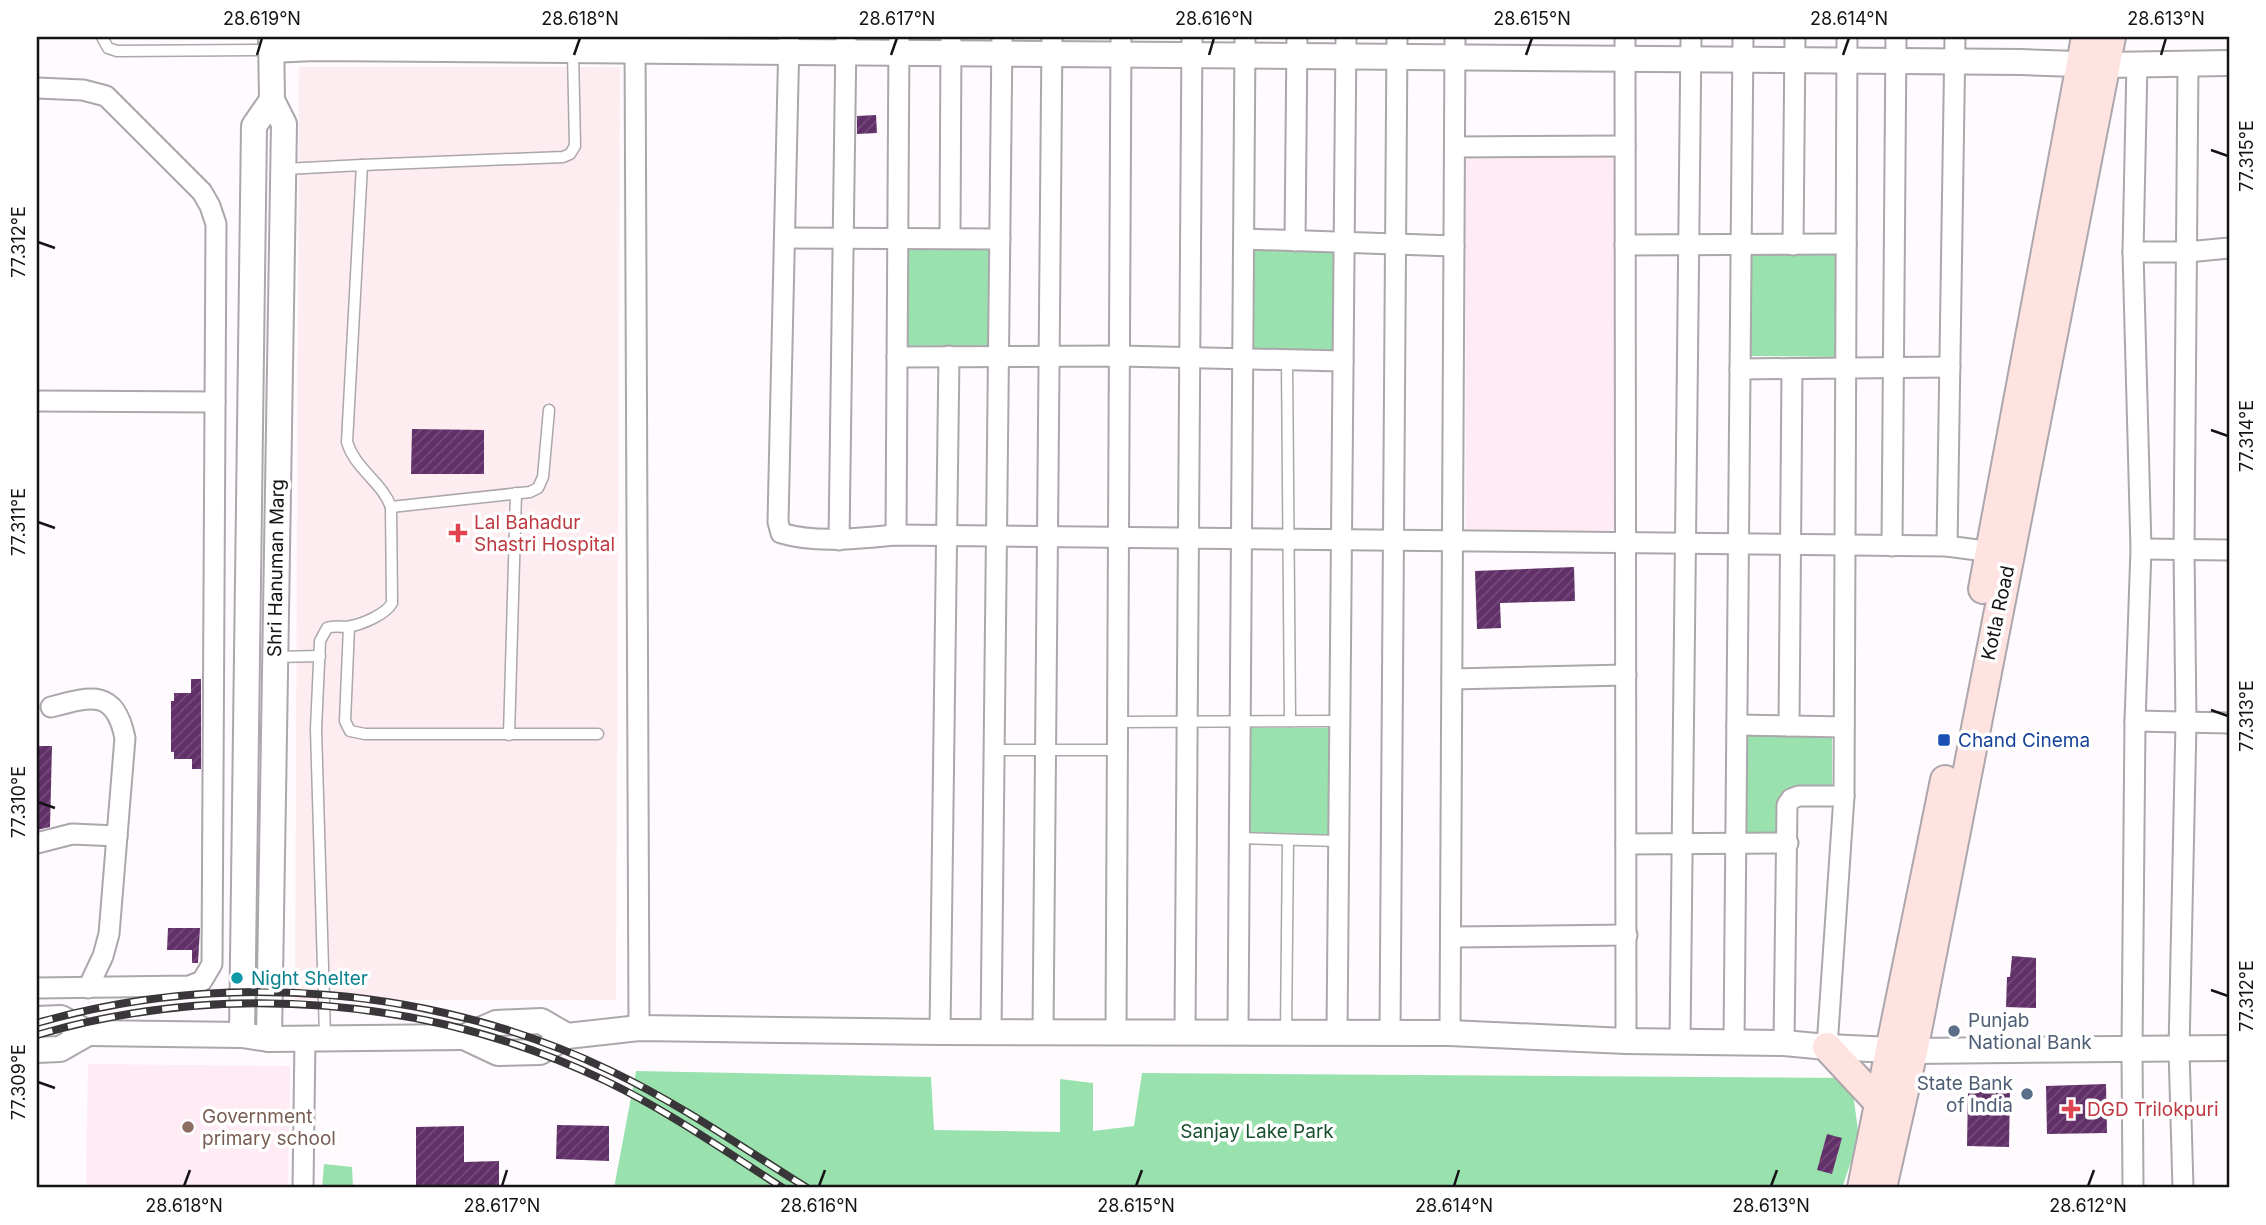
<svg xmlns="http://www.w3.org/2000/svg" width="2266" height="1225" viewBox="0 0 2266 1225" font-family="Inter,sans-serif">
	<defs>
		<pattern id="building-hatch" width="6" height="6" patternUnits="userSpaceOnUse" patternTransform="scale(1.75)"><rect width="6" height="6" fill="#623069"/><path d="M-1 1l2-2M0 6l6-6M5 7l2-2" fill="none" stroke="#734b79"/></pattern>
	</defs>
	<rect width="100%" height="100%" fill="#fefafe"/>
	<g fill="#ffebf4">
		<polygon points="1465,157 1616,157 1617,530 1466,531"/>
		<polygon points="88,1064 290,1066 288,1188 86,1188"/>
	</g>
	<polygon fill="#fdedf0" points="299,67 620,67 616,1000 295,1000"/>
	<g fill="#99e2ad">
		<polygon points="996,244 994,352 901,351 901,245"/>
		<polygon points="1248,246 1337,247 1336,353 1246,353"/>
		<polygon points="1841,249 1840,357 1746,356 1747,250"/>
		<polygon points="1242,728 1337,728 1335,835 1241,834"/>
		<polygon points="1742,731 1832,731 1832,792 1784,792 1783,838 1741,837"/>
		<polygon points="636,1071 931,1077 934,1130 1060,1132 1060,1079 1093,1083 1093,1131 1134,1126 1142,1073 1851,1078 1859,1138 1842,1188 614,1188"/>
		<polygon points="324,1164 352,1167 353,1188 322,1188"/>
	</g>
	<g fill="url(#building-hatch)">
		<polygon points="876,115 877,133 857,134 857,116"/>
		<polygon points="412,429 484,430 484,474 411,474"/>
		<polygon points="1574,567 1575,601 1500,603 1501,628 1477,629 1475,571"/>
		<polygon points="191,679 201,679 201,769 192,769 192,759 174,759 174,752 171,752 171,701 174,701 174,693 191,693"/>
		<polygon points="37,746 52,746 50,827 37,830"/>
		<polygon points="168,928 200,928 198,963 192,963 192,950 167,950"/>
		<polygon points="2012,956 2036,958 2036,1008 2006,1007 2007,977 2010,977"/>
		<polygon points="2106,1084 2107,1133 2047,1134 2046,1086"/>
		<polygon points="1968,1090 2010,1090 2009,1147 1967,1146"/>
		<polygon points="557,1125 609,1126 609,1161 556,1159"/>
		<polygon points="464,1126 464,1162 499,1161 499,1188 416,1188 416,1127"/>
		<polygon points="1827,1134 1842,1138 1832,1174 1817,1170"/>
	</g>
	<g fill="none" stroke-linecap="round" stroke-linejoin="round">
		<defs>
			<g id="service">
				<polyline points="102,37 108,48 117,51 271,50"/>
				<polyline points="362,165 563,157 570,154 575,146 573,52"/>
				<path d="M285,169L362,165L347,442C355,469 382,482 391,507L392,603C386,614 363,624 351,626C343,628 335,625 327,628L320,641L316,729L325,1036"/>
				<polyline points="1287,360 1290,721"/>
				<polyline points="391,507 530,492 538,488 543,477 549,410"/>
				<polyline points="349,627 345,721 350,731 365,734 598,734"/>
				<polyline points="275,657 320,656"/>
				<polyline points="1118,722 1339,721"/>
				<polyline points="509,735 516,493"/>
				<polyline points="995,750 1118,750"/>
				<polyline points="1239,838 1338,841"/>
				<polyline points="1286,1032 1288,840"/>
			</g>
			<g id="minor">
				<polyline points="635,37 639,1028"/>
				<path d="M789,37L778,522L781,533C818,544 858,538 896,535L1947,546L2000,553"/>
				<polyline points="1625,37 1626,1041"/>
				<polyline points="37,88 83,90 106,96 202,192 210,206 216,224 212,964 202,981 189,986 37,988"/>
				<polyline points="1455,147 1625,146"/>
				<polyline points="786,238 1000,239"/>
				<polyline points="950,238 951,37"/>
				<polyline points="1244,239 1454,246"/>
				<polyline points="1295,241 1297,37"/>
				<polyline points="1625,245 1846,244"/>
				<polyline points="1793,245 1795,37"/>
				<polyline points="2133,252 2187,252 2229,248"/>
				<polyline points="897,357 1120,356 1343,361"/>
				<polyline points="1740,369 1950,367"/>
				<polyline points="37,401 215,402"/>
				<polyline points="896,535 899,37"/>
				<polyline points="839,540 846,37"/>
				<polyline points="1892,546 1896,37"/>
				<polyline points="1947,546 1955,37"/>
				<polyline points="2141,549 2229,550"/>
				<polyline points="1452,679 1626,675"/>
				<path d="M51,707C92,696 115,689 125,738L109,934L103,956L88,988"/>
				<polyline points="2135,721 2229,723"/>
				<polyline points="1737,725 1844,727"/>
				<polyline points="1789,726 1792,369"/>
				<polyline points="37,843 72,834 117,836"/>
				<polyline points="1626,844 1788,843"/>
				<polyline points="1451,937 1627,935"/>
				<polyline points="940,1032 949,356"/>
				<polyline points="991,1032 1002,37"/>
				<polyline points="1043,1032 1052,37"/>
				<polyline points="1116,1032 1121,37"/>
				<polyline points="1185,1032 1192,37"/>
				<polyline points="1238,1032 1245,37"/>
				<polyline points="1337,1033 1346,37"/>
				<polyline points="1390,1033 1397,37"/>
				<polyline points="1450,1033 1455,37"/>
				<polyline points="1680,1042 1691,37"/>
				<polyline points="1784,1043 1787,805 1791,799 1799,796 1844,796"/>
				<polyline points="1734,1044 1743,37"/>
				<polyline points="1827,1047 1844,796 1847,37"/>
				<polyline points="303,1188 305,1038"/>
				<polyline points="2133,1188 2132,1049 2135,721 2141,549 2133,252 2137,63"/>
				<polyline points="2183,1188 2179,1050 2186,723 2184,550 2188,64"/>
			</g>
			<g id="tertiary">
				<polyline points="271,50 314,48 2021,62 2106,65 2229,63"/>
				<polyline points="37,1019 61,1018 88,1033 242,1035 269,1039 464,1037 496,1023 541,1021 567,1036"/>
				<polyline points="242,1035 254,126 272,100"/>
				<polyline points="464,1037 498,1053 540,1052 567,1036 639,1028 940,1032 1450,1033 1626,1041 1784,1043 1827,1047 1913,1051 2229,1048"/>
				<polyline points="269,1039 284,124 272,100 271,37"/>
				<polyline points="37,1050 60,1049 88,1033"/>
			</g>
			<g id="secondary">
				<polyline points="1983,589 2086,37"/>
				<polyline points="1827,1047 1880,1104"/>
				<polyline points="1862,1188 1945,780"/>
				<polyline points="1882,1188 1913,1051 2111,37"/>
			</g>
		</defs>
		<use href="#service" stroke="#aca6ad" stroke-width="13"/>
		<use href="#minor" stroke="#aca6ad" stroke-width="23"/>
		<use href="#tertiary" stroke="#aca6ad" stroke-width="28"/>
		<use href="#secondary" stroke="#aca6ad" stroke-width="32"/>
		<use href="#service" stroke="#fff" stroke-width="10"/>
		<use href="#minor" stroke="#fff" stroke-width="19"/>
		<use href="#tertiary" stroke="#fff" stroke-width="24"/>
		<use href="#secondary" stroke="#fee3e0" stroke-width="28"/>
		<defs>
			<g id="rail">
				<path d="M37,1023C225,969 434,986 611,1071C680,1104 743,1148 807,1188"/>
				<path d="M37,1035C224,980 430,997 606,1081C668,1111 725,1151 783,1188"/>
			</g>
		</defs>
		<use href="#rail" stroke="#383638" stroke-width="8"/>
		<use href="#rail" stroke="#fff" stroke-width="5" stroke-dasharray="16" stroke-linecap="butt"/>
	</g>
	<path fill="none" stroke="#151315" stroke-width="2.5" d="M257,55L262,38M574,55L580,38M891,55L897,38M1209,55L1214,38M1526,55L1532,38M1843,55L1849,38M2161,55L2166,38M2211,150L2228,156M38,242L55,248M2211,430L2228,436M38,522L55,528M2211,710L2228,716M38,802L55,808M2211,990L2228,996M38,1082L55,1088M184,1186L190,1170M502,1186L507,1170M819,1186L825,1170M1136,1186L1142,1170M1454,1186L1459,1170M1771,1186L1777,1170M2088,1186L2094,1170"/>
	<g fill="#e0444e" stroke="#fff" stroke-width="2.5">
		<path d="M454.5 522.5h7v7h7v7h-7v7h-7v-7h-7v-7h7z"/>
		<path d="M2067.5 1098.5h7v7h7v7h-7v7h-7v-7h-7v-7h7z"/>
	</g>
	<rect fill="#1a4fb4" stroke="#fff" stroke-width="2.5" x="1937" y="733" width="14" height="14" rx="3.5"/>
	<circle fill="#0f9aa8" stroke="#fff" stroke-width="2.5" cx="237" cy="978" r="7"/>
	<g fill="#5c6f8a" stroke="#fff" stroke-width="2.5">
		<circle cx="1954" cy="1031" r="7"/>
		<circle cx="2027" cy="1094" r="7"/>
	</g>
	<circle fill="#8d6e63" stroke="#fff" stroke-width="2.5" cx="188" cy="1127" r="7"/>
	<g text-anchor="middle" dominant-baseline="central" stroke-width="7" stroke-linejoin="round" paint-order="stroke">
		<g font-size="19" fill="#be3a42" stroke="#fff" text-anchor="start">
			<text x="474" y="522">Lal Bahadur<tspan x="474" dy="22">Shastri Hospital</tspan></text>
			<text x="2087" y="1109">DGD Trilokpuri</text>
		</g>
		<g font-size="19" fill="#151315" stroke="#fff">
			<text transform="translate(276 568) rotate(-89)">Shri Hanuman Marg</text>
			<text transform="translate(1998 613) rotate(-78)">Kotla Road</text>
		</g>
		<g font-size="19" fill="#164399" stroke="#fff" text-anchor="start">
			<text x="1958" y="740">Chand Cinema</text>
		</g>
		<g font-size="19" fill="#0d838f" stroke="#fff" text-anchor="start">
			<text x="251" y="978">Night Shelter</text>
		</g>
		<g font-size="19" fill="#4e5e75" stroke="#fff" text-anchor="start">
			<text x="1968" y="1020">Punjab<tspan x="1968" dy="22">National Bank</tspan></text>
			<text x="2013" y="1083" text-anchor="end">State Bank<tspan x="2013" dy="22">of India</tspan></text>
		</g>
		<g font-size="19" fill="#785e54" stroke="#fff" text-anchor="start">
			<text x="202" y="1116">Government<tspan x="202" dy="22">primary school</tspan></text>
		</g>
		<g font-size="19" fill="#19502e" stroke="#fff">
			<text x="1257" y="1131">Sanjay Lake Park</text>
		</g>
	</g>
	<rect width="2266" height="1225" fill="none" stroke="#ffffff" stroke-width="77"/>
	<rect x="38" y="38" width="2190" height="1148" fill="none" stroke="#151315" stroke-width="2.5"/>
	<g font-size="18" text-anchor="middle" fill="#151315">
		<text x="262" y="25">28.619°N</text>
		<text x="580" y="25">28.618°N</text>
		<text x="897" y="25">28.617°N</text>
		<text x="1214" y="25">28.616°N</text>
		<text x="1532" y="25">28.615°N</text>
		<text x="1849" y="25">28.614°N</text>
		<text x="2166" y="25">28.613°N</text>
		<text transform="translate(2247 156) rotate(-90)" y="6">77.315°E</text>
		<text transform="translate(19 242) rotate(-90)" y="6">77.312°E</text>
		<text transform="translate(2247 436) rotate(-90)" y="6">77.314°E</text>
		<text transform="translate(19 522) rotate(-90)" y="6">77.311°E</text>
		<text transform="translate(2247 716) rotate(-90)" y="6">77.313°E</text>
		<text transform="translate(19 802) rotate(-90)" y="6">77.310°E</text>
		<text transform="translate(2247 996) rotate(-90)" y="6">77.312°E</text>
		<text transform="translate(19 1082) rotate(-90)" y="6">77.309°E</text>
		<text x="184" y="1212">28.618°N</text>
		<text x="502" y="1212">28.617°N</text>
		<text x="819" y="1212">28.616°N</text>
		<text x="1136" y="1212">28.615°N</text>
		<text x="1454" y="1212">28.614°N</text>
		<text x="1771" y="1212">28.613°N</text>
		<text x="2088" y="1212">28.612°N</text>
	</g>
</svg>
